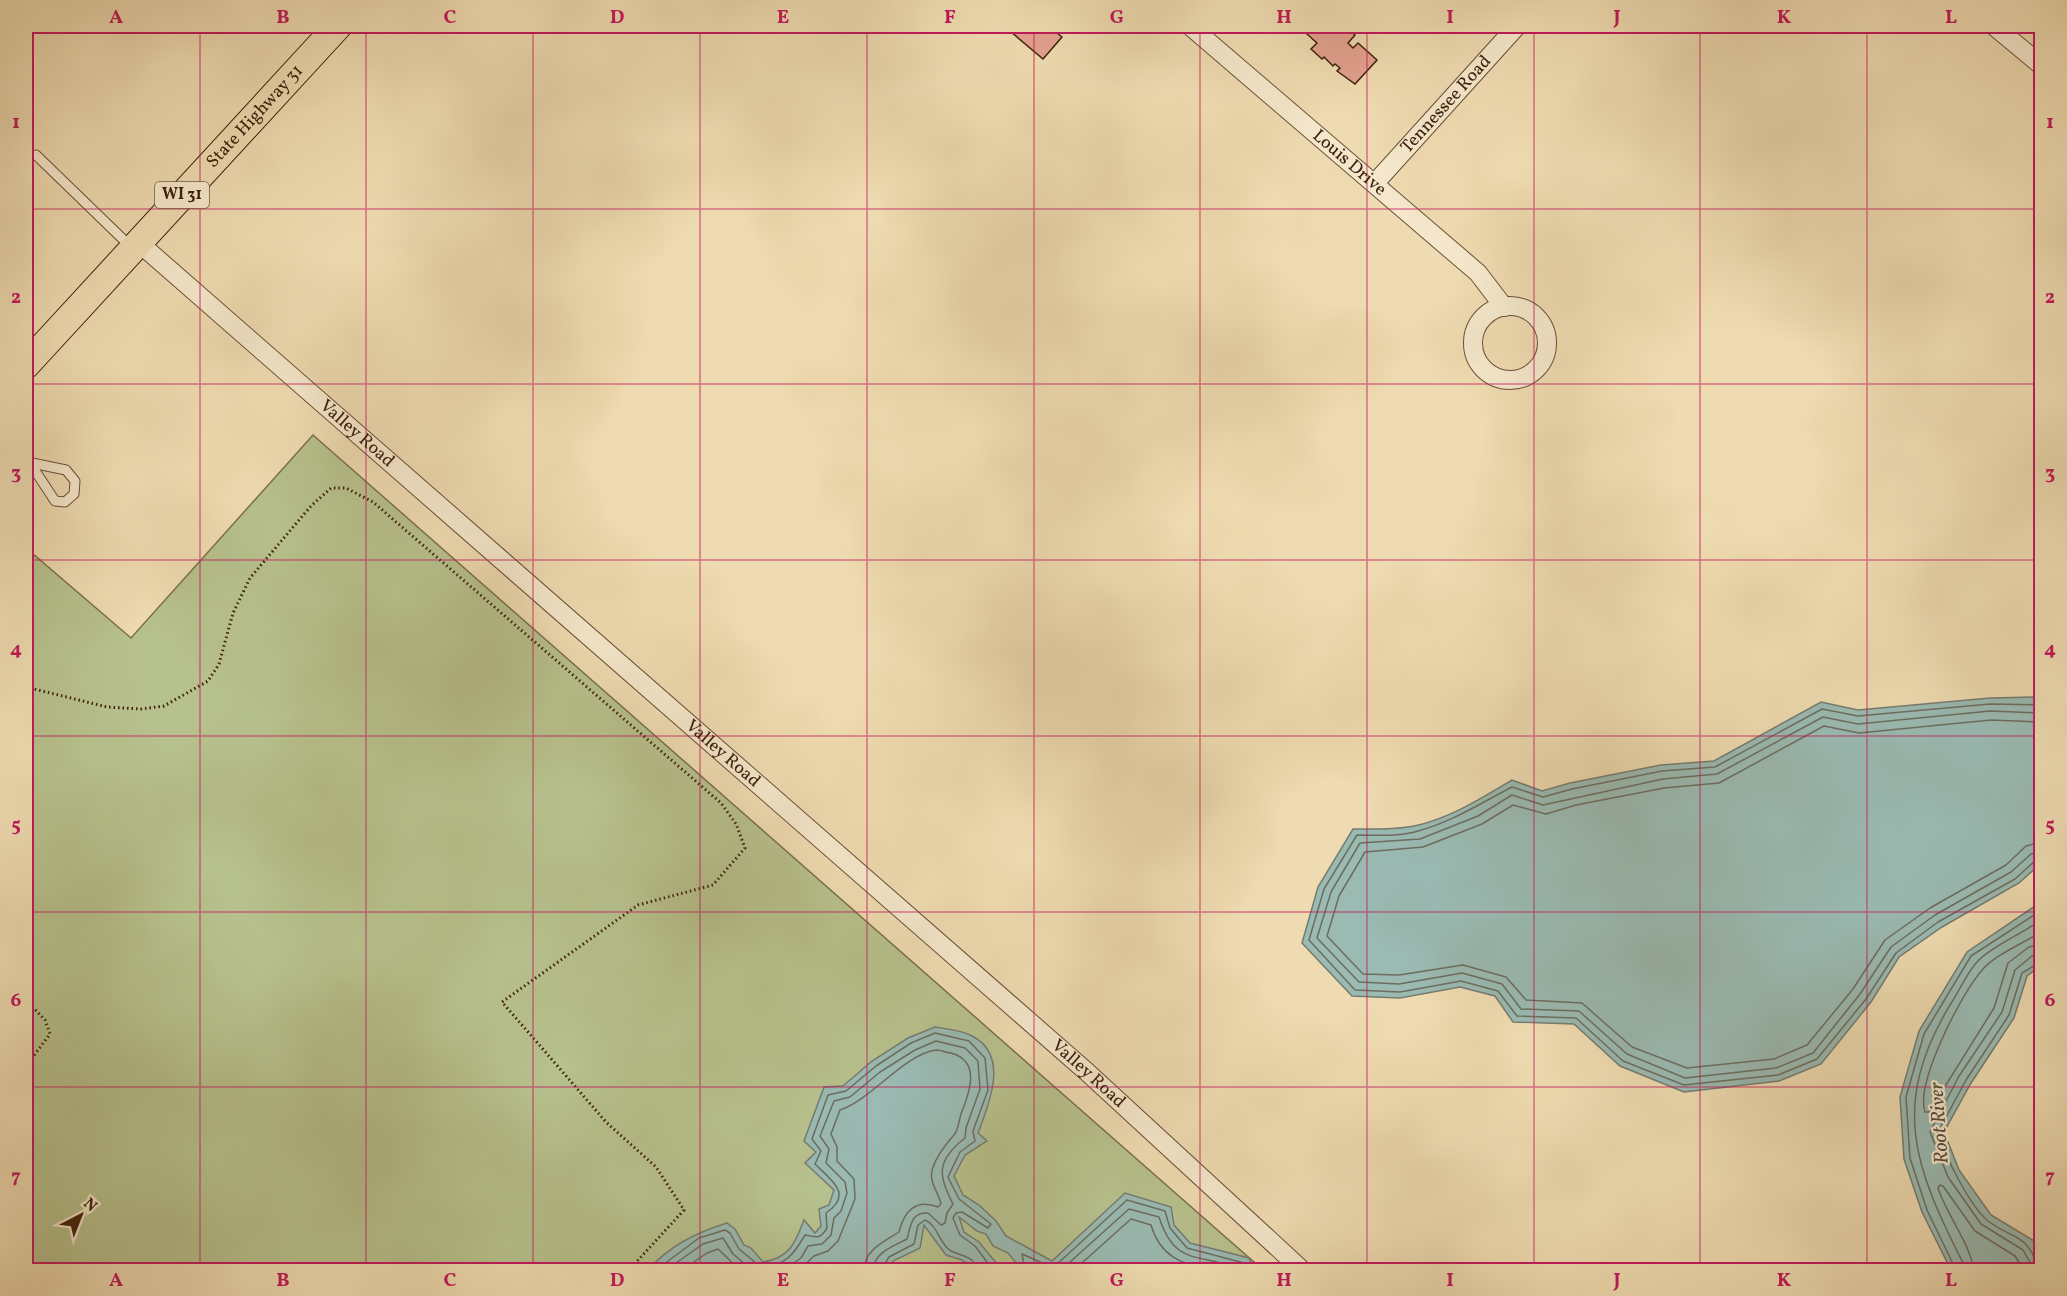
<svg xmlns="http://www.w3.org/2000/svg" width="2067" height="1296" viewBox="0 0 2067 1296" font-family="Vollkorn,serif">
	<rect width="100%" height="100%" fill="#efdbb1"/>
	<filter id="stains"><feTurbulence type="fractalNoise" baseFrequency=".00333" numOctaves="4"/><feColorMatrix values="0 0 0 0 .2 0 0 0 0 .09 0 0 0 0 .02 0 0 0 .5 -.17"/></filter>
	<radialGradient id="worn" r=".72"><stop offset=".6" stop-color="#630" stop-opacity="0"/><stop offset="1" stop-color="#630" stop-opacity=".3"/></radialGradient>
	<polygon fill="#b7c18d" stroke="#7a704d" stroke-width="1.5" points="313,435 1263,1270 26,1270 26,548 131,638"/>
	<g fill="#9abab2" stroke="#757c70" stroke-width="1.5">
		<path d="M2036,697L2042,700L2041,863L2019,883L1942,927L1899,957L1871,1002L1821,1064L1779,1081L1684,1092L1620,1066L1574,1024L1513,1022L1495,996L1460,987L1400,998L1352,996L1302,943L1318,887L1353,829C1373,829 1394,830 1414,826C1449,819 1482,798 1512,780L1542,791L1570,783L1661,765L1714,761L1821,702L1858,710L1990,698Z"/>
		<polygon points="2041,902 2041,965 2027,976 2014,1018 1971,1083 1944,1132 1959,1170 1991,1215 2036,1242 2041,1270 1951,1270 1922,1212 1904,1159 1900,1097 1919,1031 1967,952"/>
		<path d="M935,1027C947,1029 962,1030 972,1036C1010,1055 989,1104 978,1133L987,1141L965,1155L954,1176L963,1195L979,1205L996,1221L1006,1236L1052,1261L1125,1193L1171,1207L1174,1225L1190,1243L1249,1258L1254,1270H1022L1008,1253L993,1246L986,1234L977,1231L959,1217L964,1232L979,1242L1002,1270H974L962,1260L946,1255L924,1225L920,1248L893,1261L885,1270H648C669,1246 697,1232 727,1223L735,1229L744,1245L751,1248L763,1262C790,1258 795,1243 804,1220L815,1233L821,1226L819,1209L829,1205L834,1190L805,1163L816,1152L804,1141L824,1087L843,1086L872,1061L908,1038Z"/>
	</g>
	<g fill="none" stroke-linecap="round" stroke-linejoin="round">
		<g stroke="#6c6d60" stroke-width="1.5">
			<path d="M2042,705L1990,704L1858,716L1822,709L1715,767L1662,771L1572,789L1543,797L1512,787C1481,803 1452,822 1418,831C1399,837 1377,835 1357,835L1324,889L1309,940L1355,990L1400,992L1461,981L1498,991L1517,1016L1576,1018L1623,1061L1684,1085L1778,1075L1817,1059L1866,999L1896,953L1938,922L2015,879L2036,860L2042,859"/>
			<polyline points="2042,713 1990,711 1858,724 1823,717 1717,774 1663,779 1543,805 1512,795 1478,816 1420,839 1360,843 1331,892 1317,938 1359,982 1399,984 1462,973 1502,984 1521,1009 1579,1011 1627,1054 1685,1078 1776,1068 1813,1053 1860,994 1891,947 1935,915 2011,872 2031,854 2042,851"/>
			<polyline points="2042,722 1991,720 1859,733 1824,726 1719,783 1664,788 1576,805 1546,814 1513,805 1482,824 1423,847 1365,852 1339,896 1327,936 1363,974 1399,975 1463,965 1506,977 1526,1000 1582,1003 1632,1047 1687,1068 1774,1059 1807,1045 1853,989 1885,940 1930,908 2006,865 2026,846 2042,842"/>
			<path d="M2042,931C2025,943 1996,954 1983,969C1962,992 1915,1083 1925,1112H1929L1994,1008L2008,963L2029,947L2042,944"/>
			<polyline points="2042,953 2032,956 2015,970 2002,1012 1959,1076 1930,1132 1948,1177 1981,1224 2023,1250 2031,1264 2042,1267"/>
			<path d="M2042,961L2022,973L2009,1015L1966,1080L1938,1132C1945,1156 1969,1205 1988,1221C2007,1236 2024,1234 2034,1257L2042,1260"/>
			<path d="M656,1270L699,1238L725,1230L730,1233L739,1249L762,1268C786,1265 794,1254 805,1235C816,1237 820,1240 827,1228L826,1213C854,1194 831,1180 815,1164L821,1151L812,1139L828,1095L846,1091L876,1066L911,1043L935,1033L969,1041L985,1058L988,1090L973,1131L975,1141L960,1152L948,1177L959,1199L991,1224L988,1228L962,1212L956,1213L953,1218L960,1235L975,1246L993,1270"/>
			<polyline points="666,1270 703,1244 723,1238 733,1254 752,1270"/>
			<polyline points="682,1270 707,1253 718,1249 740,1270"/>
			<path d="M783,1270L801,1258L808,1246L822,1244L831,1235L834,1218L841,1211L847,1193L845,1182L826,1163L829,1149L820,1136L834,1101L850,1097L880,1072L915,1050L936,1041L965,1048L978,1061L980,1089L966,1128L965,1138C936,1161 938,1174 953,1204L947,1213L945,1223L941,1225L928,1213C911,1212 911,1225 907,1239C894,1246 874,1252 873,1270"/>
			<path d="M799,1270L814,1256L828,1251L838,1241L855,1199L854,1179L837,1161V1147L831,1134L840,1110C871,1100 905,1053 937,1050C941,1050 947,1053 951,1053C981,1061 970,1092 961,1114C959,1120 958,1131 954,1135C945,1145 936,1156 932,1170C929,1183 939,1193 941,1204L938,1207C915,1198 904,1212 899,1232C884,1242 865,1249 864,1270"/>
			<path d="M881,1270L889,1257L914,1244L918,1225L925,1220C938,1225 939,1244 951,1251C961,1256 975,1256 977,1270"/>
			<polyline points="1025,1270 1022,1254 1049,1266 1055,1266 1127,1200 1165,1211 1170,1228 1187,1248 1244,1263 1248,1270"/>
			<path d="M1061,1270L1129,1209L1159,1217C1176,1269 1200,1251 1239,1270"/>
			<path d="M1074,1270L1131,1219L1151,1225C1160,1256 1181,1264 1210,1270"/>
			<polyline points="1956,1270 1927,1210 1910,1158 1906,1097 1924,1034 1971,956 2042,910"/>
			<path d="M1964,1270L1963,1263C1914,1166 1890,1105 1950,1005C1959,992 1966,974 1977,962C1990,947 2024,933 2042,919"/>
			<path d="M1973,1270C1972,1246 1946,1214 1938,1188L1940,1185L1943,1186L1975,1231L2015,1256L2024,1270"/>
		</g>
	</g>
	<g fill="#e3a290" stroke="#3d200d" stroke-width="1.5">
		<polygon points="1004,26 1055,26 1059,29 1056,32 1062,37 1043,59"/>
		<polygon points="1315,26 1331,28 1343,26 1355,35 1348,43 1353,48 1358,43 1377,60 1355,84 1337,71 1340,68 1335,64 1333,66 1324,57 1322,59 1311,49 1317,43 1307,34"/>
	</g>
	<g fill="none" stroke-linecap="round" stroke-linejoin="round">
		<defs>
			<g id="service">
				<polyline points="36,155 131,247"/>
				<polyline points="26,457 55,501 65,502 74,494 75,481 66,470 32,463"/>
			</g>
			<g id="minor">
				<path id="s1" d="M1190,26L1478,273L1504,307"/>
				<polyline points="1994,26 2042,66"/>
				<path id="s2" d="M1375,183L1517,26"/>
				<path id="s3" d="M138,242L1087,1072L1302,1270"/>
				<circle cx="1510" cy="343" r="37"/>
			</g>
			<g id="primary">
				<path id="s4" d="M26,365L338,26"/>
			</g>
		</defs>
		<use href="#service" stroke="#6a4f36" stroke-width="11"/>
		<use href="#minor" stroke="#6a4f36" stroke-width="20"/>
		<use href="#primary" stroke="#3d200d" stroke-width="29"/>
		<g stroke="#3d200d" stroke-width="3" stroke-dasharray="1.5 3" stroke-linecap="butt">
			<polyline points="26,687 107,707 141,709 164,706 208,681 219,664 233,613 250,578 311,506 331,488 346,488 373,502 721,803 736,824 745,848 713,885 638,905 502,1002 606,1122 656,1167 684,1210 629,1270"/>
			<polyline points="26,1000 45,1020 50,1034 26,1066"/>
		</g>
		<use href="#service" stroke="#f5e8cc" stroke-width="9"/>
		<use href="#minor" stroke="#f5e8cc" stroke-width="18"/>
		<use href="#primary" stroke="#efdbb1" stroke-width="27"/>
	</g>
	<path fill="none" stroke="#c2185b" stroke-width="1.5" stroke-opacity="0.55" d="M200,26V1270M366,26V1270M533,26V1270M700,26V1270M867,26V1270M1034,26V1270M1200,26V1270M1367,26V1270M1534,26V1270M1700,26V1270M1867,26V1270M26,209H2042M26,384H2042M26,560H2042M26,736H2042M26,912H2042M26,1087H2042"/>
	<g text-anchor="middle" dominant-baseline="central" stroke-width="4.5" stroke-linejoin="round" paint-order="stroke">
		<rect fill="#f5e8cc" stroke="#745c46" stroke-width="1.5" x="155" y="182" width="54" height="26" rx="4.5"/>
		<g font-size="16" font-weight="bold" fill="#3d200d">
			<text x="182" y="195">WI 31</text>
		</g>
		<g font-size="18" fill="#3d200d" stroke="#f5e8cc">
			<text stroke="none"><textPath href="#s2" startOffset="106">Tennessee Road</textPath></text>
			<text stroke="none"><textPath href="#s4" startOffset="338">State Highway 31</textPath></text>
			<text stroke="none"><textPath href="#s1" startOffset="210">Louis Drive</textPath></text>
			<text stroke="none"><textPath href="#s3" startOffset="291">Valley Road</textPath></text>
			<text stroke="none"><textPath href="#s3" startOffset="777">Valley Road</textPath></text>
			<text stroke="none"><textPath href="#s3" startOffset="1263">Valley Road</textPath></text>
		</g>
		<g font-size="20" font-style="italic" fill="#594e3f" stroke="#f5e8cc">
			<text transform="translate(1940 1123) rotate(-94)">Root River</text>
		</g>
	</g>
	<rect width="2067" height="1296" fill="none" stroke="#efdbb1" stroke-width="66"/>
	<g transform="translate(81 1215) rotate(42)" stroke="#f5e8cc" stroke-width="4.5" paint-order="stroke">
	<path d="M0-4.5L10 22L0 15L-10 22Z" fill="#3d200d"/>
	<text y="-9" font-size="16" font-weight="bold" text-anchor="middle" fill="#3d200d">N</text>
	</g>
	<rect x="33" y="33" width="2001" height="1230" fill="none" stroke="#c2185b" stroke-width="2"/>
	<g font-size="20" text-anchor="middle" font-weight="bold" fill="#c2185b">
		<text x="116" y="23">A</text>
		<text x="283" y="23">B</text>
		<text x="450" y="23">C</text>
		<text x="617" y="23">D</text>
		<text x="783" y="23">E</text>
		<text x="950" y="23">F</text>
		<text x="1117" y="23">G</text>
		<text x="1284" y="23">H</text>
		<text x="1450" y="23">I</text>
		<text x="1617" y="23">J</text>
		<text x="1784" y="23">K</text>
		<text x="1951" y="23">L</text>
		<text x="16" y="128">1</text>
		<text x="2050" y="128">1</text>
		<text x="16" y="303">2</text>
		<text x="2050" y="303">2</text>
		<text x="16" y="479">3</text>
		<text x="2050" y="479">3</text>
		<text x="16" y="655">4</text>
		<text x="2050" y="655">4</text>
		<text x="16" y="831">5</text>
		<text x="2050" y="831">5</text>
		<text x="16" y="1006">6</text>
		<text x="2050" y="1006">6</text>
		<text x="16" y="1182">7</text>
		<text x="2050" y="1182">7</text>
		<text x="116" y="1286">A</text>
		<text x="283" y="1286">B</text>
		<text x="450" y="1286">C</text>
		<text x="617" y="1286">D</text>
		<text x="783" y="1286">E</text>
		<text x="950" y="1286">F</text>
		<text x="1117" y="1286">G</text>
		<text x="1284" y="1286">H</text>
		<text x="1450" y="1286">I</text>
		<text x="1617" y="1286">J</text>
		<text x="1784" y="1286">K</text>
		<text x="1951" y="1286">L</text>
	</g>
	<rect width="100%" height="100%" filter="url(#stains)"/>
	<rect width="100%" height="100%" fill="url(#worn)"/>
</svg>
